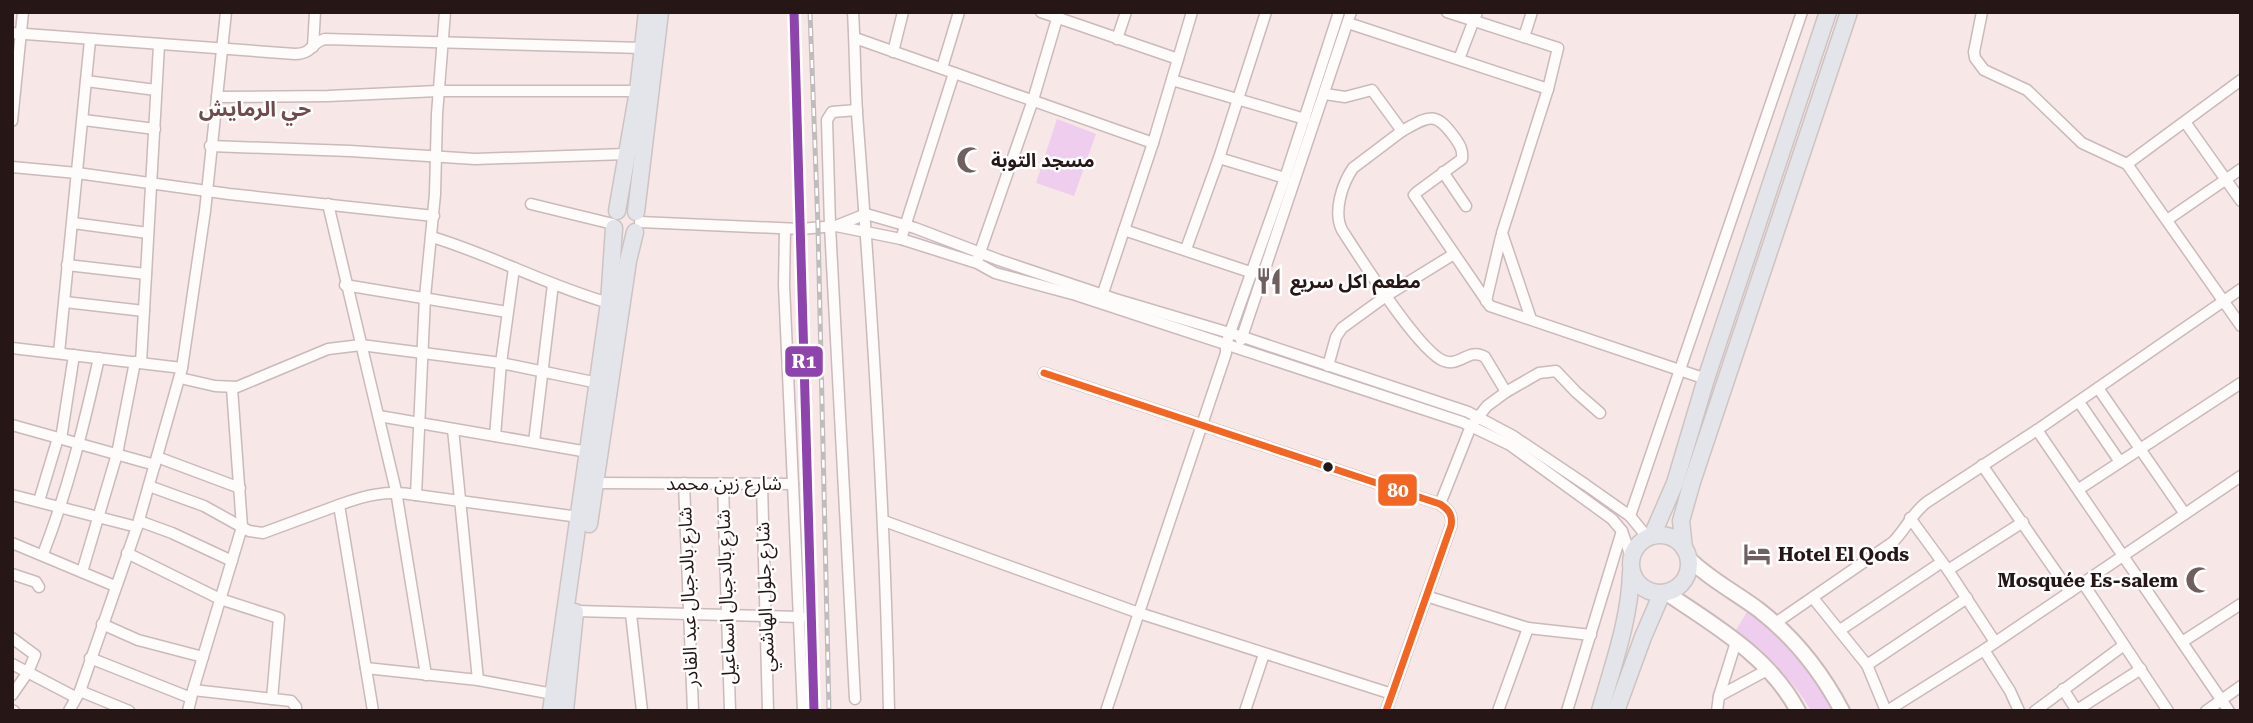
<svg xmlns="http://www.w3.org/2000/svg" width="2253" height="723" viewBox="0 0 2253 723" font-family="'Roboto Serif','Noto Sans Arabic',serif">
	<rect width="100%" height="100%" fill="#f8e7e7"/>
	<g fill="#eecdef">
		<polygon points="1057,119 1096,134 1074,196 1036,183"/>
		<path d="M1749,609L1794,647L1837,711H1811C1793,678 1763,654 1736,630Z"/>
	</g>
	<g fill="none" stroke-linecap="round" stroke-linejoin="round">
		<defs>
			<g id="street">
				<polyline points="445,12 437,114 435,194 425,297 416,495 579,517"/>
				<path d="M853,12C855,46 855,79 857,113C872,312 885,511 889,711"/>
				<polyline points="1041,12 1178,59"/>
				<polyline points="1447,12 1558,48 1548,89 1502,233 1531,319"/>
				<polyline points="1982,12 1974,52 1975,58 1984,70 2027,90 2082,143 2127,164"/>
				<polyline points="1348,23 1548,89"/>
				<path d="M12,33L295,54C313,54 311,42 325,39L642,48"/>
				<polyline points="1524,37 1532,12"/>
				<polyline points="855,38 1153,143"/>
				<polyline points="1117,39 1126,12"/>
				<polyline points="313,47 315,12"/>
				<polyline points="893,52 903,12"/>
				<polyline points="1459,59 1477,12"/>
				<polyline points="942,68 959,12"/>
				<polyline points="1172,80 1305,119"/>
				<polyline points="2241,80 2127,164 2241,326"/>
				<polyline points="86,81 156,90"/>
				<path d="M1325,94L1345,97L1372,90L1402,131C1429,116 1435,110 1455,138C1460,145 1463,150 1462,159L1417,192L1414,195L1490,306L1706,379"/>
				<polyline points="217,97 328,96 438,91 638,91"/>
				<polyline points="84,120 155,129"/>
				<polyline points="12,121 23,12"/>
				<polyline points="2185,122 2241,201"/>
				<path d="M1402,131L1353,168C1342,184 1333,212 1342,230C1359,256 1419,352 1444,361C1460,367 1469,347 1485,357L1506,392L1539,373L1556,371L1576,392L1600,413"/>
				<polyline points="210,146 350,151 475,159 626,154"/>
				<polyline points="1219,158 1285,178"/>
				<polyline points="12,167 77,173 229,194 434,216"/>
				<polyline points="1443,172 1466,206"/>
				<polyline points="328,204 396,491 426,675"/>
				<polyline points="531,204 613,224"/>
				<polyline points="2167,220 2241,169"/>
				<polyline points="640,222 800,229 836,226 901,239 977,263 995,273 1076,295 1462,422 1510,445 1612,519 1622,531 1631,557"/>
				<polyline points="73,223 148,233"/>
				<polyline points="836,226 866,214 915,228 999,260 1115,299 1243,337 1468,412 1513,436 1586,485 1630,516 1648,538"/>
				<polyline points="785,229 784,285 793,484"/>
				<polyline points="1124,230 1253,273"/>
				<path d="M432,237C492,255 548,286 609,303"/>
				<polyline points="901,239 954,73"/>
				<polyline points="1186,249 1219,158 1266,12"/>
				<polyline points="978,258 1033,100 1059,12"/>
				<polyline points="67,265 146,274"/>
				<polyline points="345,285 507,312"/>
				<polyline points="1101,299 1153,143 1192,12"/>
				<polyline points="1486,301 1501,237"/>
				<polyline points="65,302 144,311"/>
				<polyline points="1241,340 1351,12"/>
				<polyline points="12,348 182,368 137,527 80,691 69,711"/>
				<polyline points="59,353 90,40"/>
				<polyline points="141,363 159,45"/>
				<polyline points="1328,366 1336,337 1342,328 1386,296 1454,254"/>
				<polyline points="182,368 205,211 226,12"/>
				<path d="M1044,373L1440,504C1449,510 1453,515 1451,526L1386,711"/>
				<polyline points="180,378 215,386 237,387 328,349 361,345 501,363 598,383"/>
				<polyline points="2098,388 2185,514"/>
				<polyline points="2079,402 2120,462"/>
				<polyline points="379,416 588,452"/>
				<polyline points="12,425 155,465"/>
				<polyline points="453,429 478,680"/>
				<polyline points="2037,430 2229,711"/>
				<polyline points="495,436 501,363 514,268"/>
				<polyline points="61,439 74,355"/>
				<polyline points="534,442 553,284"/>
				<polyline points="157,457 240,488"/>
				<polyline points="1982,465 2070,592"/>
				<polyline points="595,483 793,484 803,711"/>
				<polyline points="684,483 693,711"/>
				<polyline points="723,484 730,711"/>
				<polyline points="762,484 768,711"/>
				<polyline points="149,486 204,506 249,531 263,533 339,505"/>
				<polyline points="2079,489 2241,383"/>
				<polyline points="12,495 137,527"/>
				<polyline points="39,501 58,438"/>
				<polyline points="1440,504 1471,426 1487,406 1506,392"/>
				<polyline points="1630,516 1802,12"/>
				<polyline points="1910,518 1948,570 1995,642"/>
				<polyline points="139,521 172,533 232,561"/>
				<polyline points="884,521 1139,613 1392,694"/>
				<polyline points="12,543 115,586"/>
				<polyline points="127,553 220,599 279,618 272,699"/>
				<path d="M43,554C68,490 84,425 99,358"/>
				<polyline points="1948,570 2023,522"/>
				<polyline points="82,572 117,454 135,362"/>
				<polyline points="12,574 36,582 39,587"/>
				<polyline points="2083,583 2168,711"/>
				<polyline points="1426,596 1528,628 1591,635"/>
				<polyline points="1813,598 1867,665 1886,711"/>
				<polyline points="576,611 801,617"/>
				<polyline points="631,614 642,711"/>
				<polyline points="102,624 138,640 203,657"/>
				<path d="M1774,624L1893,542C1906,529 1912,513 1927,502L2037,430L2241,289"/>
				<polyline points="1840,630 1942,562"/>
				<polyline points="12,638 35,655 28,672 12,695"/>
				<polyline points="2182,642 2241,604"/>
				<polyline points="1984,650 2010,691 2019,711"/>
				<polyline points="90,658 191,698"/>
				<polyline points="12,664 75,697"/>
				<polyline points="1867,665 1967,598"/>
				<polyline points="366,668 478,680 553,694"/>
				<polyline points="2063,689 2077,711"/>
				<polyline points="193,690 242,527 232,388"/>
				<polyline points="80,691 129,711"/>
				<polyline points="1719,696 1769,669"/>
				<polyline points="855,699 830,226 827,120 832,112 857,110"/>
				<polyline points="12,710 14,711"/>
				<polyline points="2077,710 2141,669"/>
				<polyline points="188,711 193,690 291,701 296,707 296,711"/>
				<path d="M373,711L339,505C366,495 387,490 416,495"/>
				<polyline points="1106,711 1226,353 1226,344 1285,178 1339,12"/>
				<polyline points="1245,711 1264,654"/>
				<polyline points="1498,711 1528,628"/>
				<polyline points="1567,711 1622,531"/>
				<polyline points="1717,711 1719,696 1736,642"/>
				<polyline points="1887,711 1984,650 2241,476"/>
				<polyline points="2035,711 2124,645"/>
				<polyline points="2206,711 2241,686"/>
			</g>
			<g id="secondary">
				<path d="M1688,558C1709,579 1735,592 1759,610C1795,638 1821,671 1842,711"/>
				<path d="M1665,592C1714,625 1770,657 1798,711"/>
			</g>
			<g id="primary">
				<polyline points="617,211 638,91 647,12"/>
				<polyline points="636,212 660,12"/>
				<polyline points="589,524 628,261 635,232"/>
				<circle cx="1660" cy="564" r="29"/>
				<polyline points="1652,536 1675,483 1706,379 1828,12"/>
				<polyline points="1684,548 1681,521 1692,482 1849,12"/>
				<polyline points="551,711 609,303 614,228"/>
				<polyline points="565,711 575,612"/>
				<path d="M1600,711C1613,665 1630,619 1631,572"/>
				<polyline points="1616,711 1643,637 1662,593"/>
			</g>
		</defs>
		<use href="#street" stroke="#cababa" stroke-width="13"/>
		<use href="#secondary" stroke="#cababa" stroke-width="18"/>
		<use href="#primary" stroke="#cdc3c3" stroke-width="19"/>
		<use href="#street" stroke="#fefbfb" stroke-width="10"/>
		<use href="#secondary" stroke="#fefbfb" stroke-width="14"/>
		<use href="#primary" stroke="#e4e5ea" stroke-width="16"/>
		<defs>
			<polyline id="rail" points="810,12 818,227 829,711"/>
		</defs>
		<use href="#rail" stroke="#c1bcbc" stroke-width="5"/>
		<use href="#rail" stroke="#fff" stroke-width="2.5" stroke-dasharray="8" stroke-linecap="butt"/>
		<defs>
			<path id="bus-1" d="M1044,373L1440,504C1449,510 1453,515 1451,526L1386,711"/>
		</defs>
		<use href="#bus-1" stroke="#fff" stroke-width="12"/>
		<use href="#bus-1" stroke="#f26522" stroke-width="7"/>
		<defs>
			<polyline id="rail-1" points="794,12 814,711"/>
		</defs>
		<use href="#rail-1" stroke="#fff" stroke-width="14"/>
		<use href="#rail-1" stroke="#8e44ad" stroke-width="9"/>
	</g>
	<defs>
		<symbol id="mosque-bare" viewBox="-9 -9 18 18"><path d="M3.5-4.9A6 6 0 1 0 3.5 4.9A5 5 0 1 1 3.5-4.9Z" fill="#705f5f" stroke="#fff" stroke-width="2.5" paint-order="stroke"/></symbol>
		<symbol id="restaurant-bare" viewBox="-9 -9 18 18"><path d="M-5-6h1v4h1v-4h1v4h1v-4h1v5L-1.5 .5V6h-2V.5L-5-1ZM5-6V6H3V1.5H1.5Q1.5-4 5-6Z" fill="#705f5f" stroke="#fff" stroke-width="2.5" paint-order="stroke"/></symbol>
		<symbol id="hotel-bare" viewBox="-9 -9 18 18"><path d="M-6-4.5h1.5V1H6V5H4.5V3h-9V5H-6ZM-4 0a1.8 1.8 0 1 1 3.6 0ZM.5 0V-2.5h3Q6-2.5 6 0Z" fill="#705f5f" stroke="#fff" stroke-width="2.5" paint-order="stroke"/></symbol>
	</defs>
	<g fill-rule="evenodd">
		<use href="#mosque-bare" x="951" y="141" width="38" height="38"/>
		<use href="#restaurant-bare" x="1250" y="262" width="38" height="38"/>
		<use href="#hotel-bare" x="1738" y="535" width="38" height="38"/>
		<use href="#mosque-bare" x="2180" y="561" width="38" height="38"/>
	</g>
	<circle fill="#261616" stroke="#fff" stroke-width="2.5" cx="1328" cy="467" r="6"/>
	<g text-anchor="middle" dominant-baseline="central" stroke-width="5" stroke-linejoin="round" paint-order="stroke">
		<g font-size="19" font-weight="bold" fill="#261616" stroke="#fff" text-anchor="start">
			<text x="991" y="160">مسجد التوبة</text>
			<text x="1290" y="281">مطعم اكل سريع</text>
			<text x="1778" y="554">Hotel El Qods</text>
			<text x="2178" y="580" text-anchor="end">Mosquée Es-salem</text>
		</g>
		<g font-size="19" fill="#261616" stroke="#fff">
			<text x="724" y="483">شارع زين محمد</text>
			<text transform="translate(688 597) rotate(-92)">شارع بالدجبال عبد القادر</text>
			<text transform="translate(726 597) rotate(-92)">شارع بالدجبال اسماعيل</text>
			<text transform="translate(765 597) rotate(-92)">شارع جلول الهاشمي</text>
		</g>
		<g font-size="21" font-weight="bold" fill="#714b4c" stroke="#fff">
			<text x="255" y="109">حي الرمايش</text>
		</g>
	</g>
	<g stroke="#fff" stroke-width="2.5">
		<rect x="784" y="345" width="40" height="33" rx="7" fill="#8e44ad"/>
		<rect x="1377" y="473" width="41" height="34" rx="7" fill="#f26522"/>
	</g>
	<g font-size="19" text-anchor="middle" font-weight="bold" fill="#fff">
		<text x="804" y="368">R1</text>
		<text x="1398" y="497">80</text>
	</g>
	<rect width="2253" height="723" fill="none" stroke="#261616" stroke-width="28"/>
</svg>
